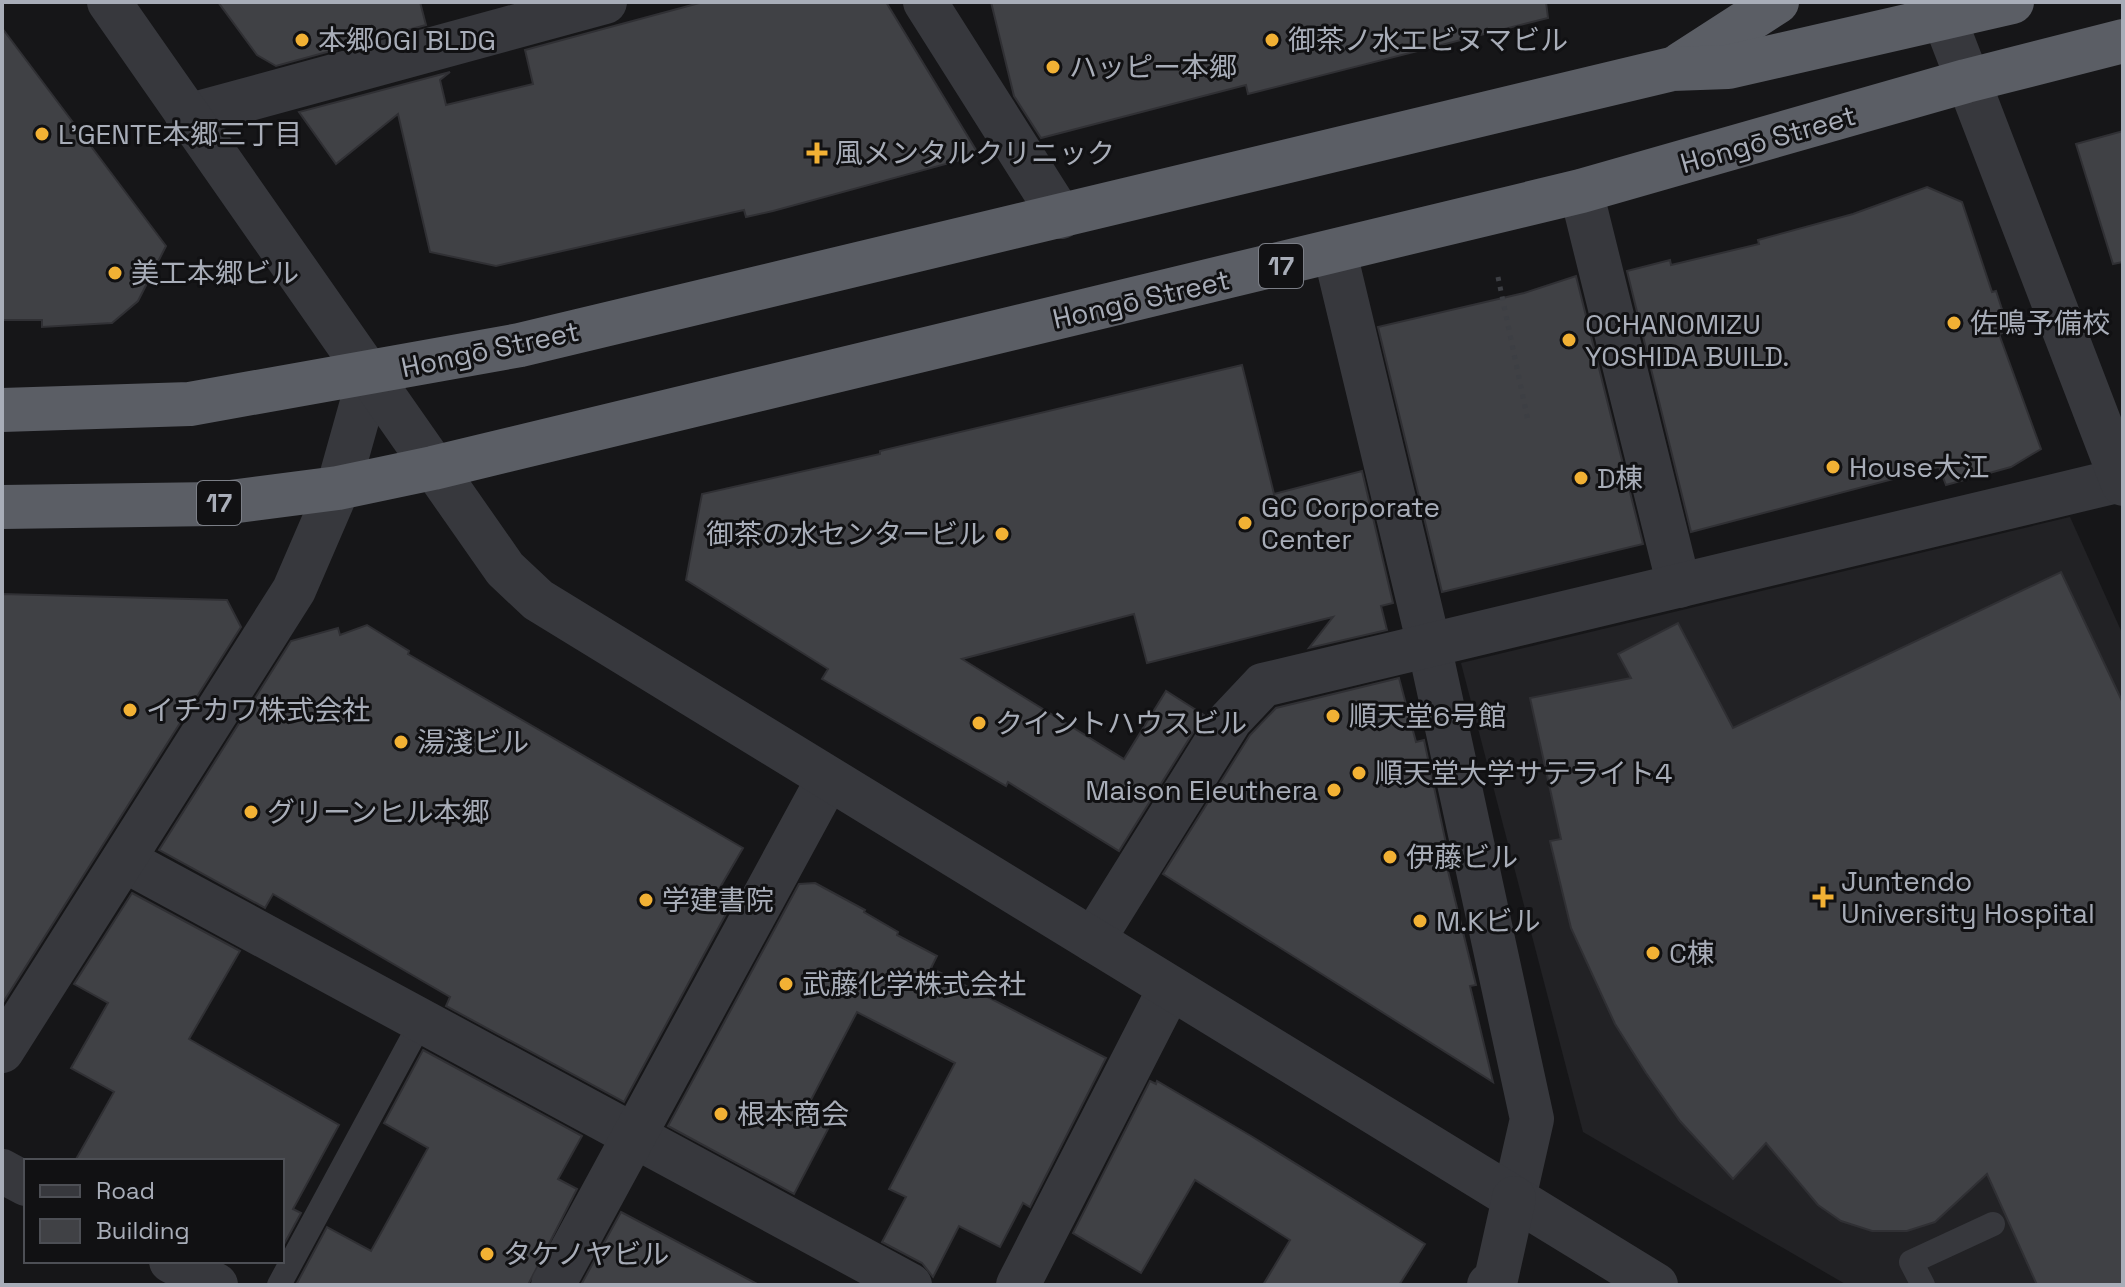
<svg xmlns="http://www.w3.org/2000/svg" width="2125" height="1287" viewBox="0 0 2125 1287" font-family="'Space Grotesk','Noto Sans JP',sans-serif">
	<rect width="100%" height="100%" fill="#161618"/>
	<polygon fill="#222225" points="2070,517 2123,635 2123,1285 1847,1285 1583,1132 1461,663"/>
	<g fill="#404145" stroke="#303034" stroke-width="2">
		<polygon points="218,2 420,2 426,25 276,66 257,55"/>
		<polygon points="703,2 886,2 979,155 773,211 746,217 744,210 496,266 430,252 398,114 336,164 299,112 450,72 440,80 446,105 533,84 525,50"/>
		<polygon points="991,2 1546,2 1548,18 1248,94 1246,85 1041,138 1014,96"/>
		<polygon points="2,28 166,246 138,301 112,323 42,327 42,320 2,320"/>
		<polygon points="2123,131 2123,262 2113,264 2076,144"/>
		<polygon points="1927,187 1962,202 1992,292 1996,291 2009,331 1999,334 2041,449 2011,467 1946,485 1939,467 1691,532 1627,271 1670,260 1671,265 1759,244 1758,240 1853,214"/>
		<polygon points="1576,276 1643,544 1442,592 1378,327 1524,293"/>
		<polygon points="1242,365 1274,494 1362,471 1393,603 1381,606 1387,630 1309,648 1333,617 1147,663 1134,614 962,659 1124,759 1166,691 1204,715 1119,851 1008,782 1006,786 822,679 828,669 686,580 702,494 880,454 880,451"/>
		<polygon points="2061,572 2123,703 2123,1285 2037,1285 1987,1174 1935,1222 1907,1231 1872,1231 1841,1221 1818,1205 1766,1143 1733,1179 1680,1121 1646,1073 1615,1024 1571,928 1550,841 1561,839 1530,698 1631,678 1618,654 1678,623 1733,728"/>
		<polygon points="2,594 227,600 241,627 2,1004"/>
		<polygon points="367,625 409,651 408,654 743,848 718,891 739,890 624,1102 446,1006 450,997 273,894 265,908 159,850 291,641 338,628 340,635"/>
		<polygon points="1399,678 1416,742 1424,740 1451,867 1447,867 1476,985 1470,986 1493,1082 1163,874 1250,735 1276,708"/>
		<polygon points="815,883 865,910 864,912 898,932 897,935 937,956 931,968 1106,1058 1030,1207 1023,1203 1000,1247 959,1226 933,1277 922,1263 882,1242 906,1197 889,1189 955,1063 857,1012 803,1115 828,1129 794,1194 668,1126 799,884"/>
		<polygon points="132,893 240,951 189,1039 339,1125 293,1209 301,1213 282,1248 282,1161 75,1161 114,1092 71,1068 108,1003 74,984"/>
		<polygon points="423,1050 582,1136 558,1179 577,1189 528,1285 296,1285 327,1227 371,1251 428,1148 384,1123"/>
		<polygon points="1150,1081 1156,1084 1157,1081 1251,1136 1425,1244 1399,1285 1263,1285 1290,1240 1195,1180 1141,1273 1073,1233"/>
		<polygon points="621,1212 759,1285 581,1285"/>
	</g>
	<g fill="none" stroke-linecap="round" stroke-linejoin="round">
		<polyline stroke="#3d3f44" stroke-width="5" stroke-dasharray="4 6" stroke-linecap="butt" points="1498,277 1528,421"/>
		<g stroke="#37383d" stroke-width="24">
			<polyline points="279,1285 421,1022"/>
			<polyline points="1923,1285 1911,1262 1993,1224"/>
		</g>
		<g stroke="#37383d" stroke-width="44">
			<polyline points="925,2 1061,217"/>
			<polyline points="187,116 605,2"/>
			<polyline points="1581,191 1679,586"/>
			<polyline points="1335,253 1429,645 1532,1119 1514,1198"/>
			<polyline points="124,860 910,1285"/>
			<polyline points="1093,940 1230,720 1263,685 2121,480"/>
			<polyline points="2,1051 294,590 338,488 370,374"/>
			<polyline points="2,1171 26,1184"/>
			<polyline points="171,1261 216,1285"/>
			<polyline points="553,1285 828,779"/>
			<polyline points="1018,1285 1170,988"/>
		</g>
		<g stroke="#37383d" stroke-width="44">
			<polyline points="109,2 505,569 538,600 1656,1285"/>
			<polyline points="1938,2 2123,484"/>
			<polyline points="1489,1285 1496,1279 1514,1198"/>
		</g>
		<g stroke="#5b5e65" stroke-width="44">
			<polyline points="1681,64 1777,2"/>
			<polyline points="2,410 190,404 520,345 1672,69 1728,67 2012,2"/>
			<polyline points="2,507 215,504 338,488 433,468 1581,191 1966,81 2123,41"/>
		</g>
	</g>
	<g fill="#f2b134" stroke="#111113" stroke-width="3">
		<circle cx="302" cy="40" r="8"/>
		<circle cx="1272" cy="40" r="8"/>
		<circle cx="1053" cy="67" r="8"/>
		<circle cx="42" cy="134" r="8"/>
		<path d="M813 141h8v8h8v8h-8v8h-8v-8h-8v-8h8z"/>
		<circle cx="115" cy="273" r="8"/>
		<circle cx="1954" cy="323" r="8"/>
		<circle cx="1569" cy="340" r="8"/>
		<circle cx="1833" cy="467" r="8"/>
		<circle cx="1581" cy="478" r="8"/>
		<circle cx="1245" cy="523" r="8"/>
		<circle cx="1002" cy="534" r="8"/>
		<circle cx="130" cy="710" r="8"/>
		<circle cx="1333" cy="716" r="8"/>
		<circle cx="979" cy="723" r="8"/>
		<circle cx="401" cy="742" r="8"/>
		<circle cx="1359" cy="773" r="8"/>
		<circle cx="1334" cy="790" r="8"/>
		<circle cx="251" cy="812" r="8"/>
		<circle cx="1390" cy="857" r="8"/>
		<path d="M1819 885h8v8h8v8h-8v8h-8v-8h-8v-8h8z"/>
		<circle cx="646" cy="900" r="8"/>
		<circle cx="1420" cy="921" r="8"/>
		<circle cx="1653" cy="953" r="8"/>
		<circle cx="786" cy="984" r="8"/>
		<circle cx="721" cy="1114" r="8"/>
		<circle cx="487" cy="1254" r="8"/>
	</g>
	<g text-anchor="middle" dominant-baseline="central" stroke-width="6" stroke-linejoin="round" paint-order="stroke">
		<g fill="#111113" stroke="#7b7e86" stroke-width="2">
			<rect x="1259" y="244" width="44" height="44" rx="6"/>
			<rect x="197" y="481" width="44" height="44" rx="6"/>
		</g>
		<g font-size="26" font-weight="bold" fill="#a8adb8">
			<text x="1281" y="266">17</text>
			<text x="219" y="503">17</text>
		</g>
		<g font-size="28" fill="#a8adb8" stroke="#111113" text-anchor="start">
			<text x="318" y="40">本郷OGI BLDG</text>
			<text x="1288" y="40">御茶ノ水エビヌマビル</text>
			<text x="1069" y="67">ハッピー本郷</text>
			<text x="58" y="134">L’GENTE本郷三丁目</text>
			<text x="835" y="153">風メンタルクリニック</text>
			<text x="131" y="273">美工本郷ビル</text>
			<text x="1970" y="323">佐鳴予備校</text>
			<text x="1585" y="324">OCHANOMIZU<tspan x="1585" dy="32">YOSHIDA BUILD.</tspan></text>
			<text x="1849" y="467">House大江</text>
			<text x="1597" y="478">D棟</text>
			<text x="1261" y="507">GC Corporate<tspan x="1261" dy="32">Center</tspan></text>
			<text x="986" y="534" text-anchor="end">御茶の水センタービル</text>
			<text x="146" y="710">イチカワ株式会社</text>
			<text x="1349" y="716">順天堂6号館</text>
			<text x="995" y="723">クイントハウスビル</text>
			<text x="417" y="742">湯淺ビル</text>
			<text x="1375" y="773">順天堂大学サテライト4</text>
			<text x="1318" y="790" text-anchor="end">Maison Eleuthera</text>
			<text x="267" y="812">グリーンヒル本郷</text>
			<text x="1406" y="857">伊藤ビル</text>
			<text x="1841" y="881">Juntendo<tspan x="1841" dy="32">University Hospital</tspan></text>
			<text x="662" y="900">学建書院</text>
			<text x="1436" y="921">M.Kビル</text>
			<text x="1669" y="953">C棟</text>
			<text x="802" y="984">武藤化学株式会社</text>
			<text x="737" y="1114">根本商会</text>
			<text x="503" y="1254">タケノヤビル</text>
		</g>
		<g font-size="28" fill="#a8adb8" stroke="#111113">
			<text transform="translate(1768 139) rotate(-16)">Hongō Street</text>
			<text transform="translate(1141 299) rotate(-13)">Hongō Street</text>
			<text transform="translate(490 349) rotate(-12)">Hongō Street</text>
		</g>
	</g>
	<rect width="2125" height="1287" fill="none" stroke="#a8adb8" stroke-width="8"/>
	<rect x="24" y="1159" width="260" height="104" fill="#111113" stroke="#4d4f55" stroke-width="2"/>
	<rect x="40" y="1185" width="40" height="12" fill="#37383d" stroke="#4d4f55" stroke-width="2"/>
	<text x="96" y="1199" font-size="24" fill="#a8adb8">Road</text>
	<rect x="40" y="1219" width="40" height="24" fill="#404145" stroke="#4d4f55" stroke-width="2"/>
	<text x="96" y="1239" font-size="24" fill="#a8adb8">Building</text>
</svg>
